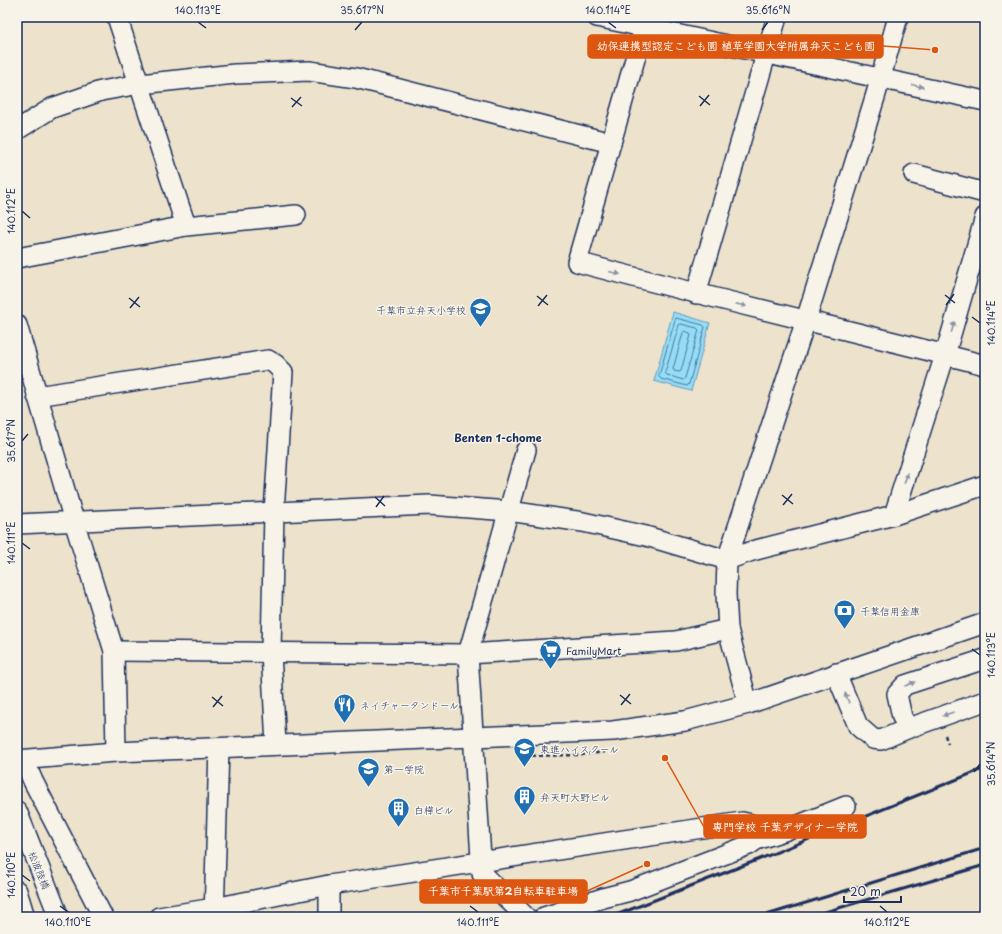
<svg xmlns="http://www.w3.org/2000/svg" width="1002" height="934" viewBox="0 0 1002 934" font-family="'Playpen Sans','Klee One',sans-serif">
	<rect width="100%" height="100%" fill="#ede3cc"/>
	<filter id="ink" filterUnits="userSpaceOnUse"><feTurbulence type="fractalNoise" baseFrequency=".025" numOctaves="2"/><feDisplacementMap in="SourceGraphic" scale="8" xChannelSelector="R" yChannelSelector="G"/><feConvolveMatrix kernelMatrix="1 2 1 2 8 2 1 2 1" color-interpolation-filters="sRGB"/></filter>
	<g filter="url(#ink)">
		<polygon fill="#95ddf7" stroke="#6497ba" points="673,312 710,323 691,391 654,381"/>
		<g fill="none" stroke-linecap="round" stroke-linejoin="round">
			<g stroke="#4c759b" stroke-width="1">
				<polygon points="676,318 703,325 705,327 689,384 687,386 661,379 659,377"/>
				<polygon points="681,324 697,328 699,330 685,378 683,380 667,375 665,373 679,325"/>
				<polygon points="685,331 690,333 691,335 681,371 679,372 674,371 673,369 683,333"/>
			</g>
			<defs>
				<g id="minor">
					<polyline points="117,17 186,226"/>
					<polyline points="597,17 985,101"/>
					<path d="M647,17L577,262C713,299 849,330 985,365"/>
					<polyline points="17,130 52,108 101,91 140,84 235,74 309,71 356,78 611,143"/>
					<polyline points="914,174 985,193"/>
					<polyline points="17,258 186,226 296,215"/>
					<polyline points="696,294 777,17"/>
					<polyline points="17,325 74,521 114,651 116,752"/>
					<polyline points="37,396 268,360 275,364 283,372 274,512 271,652 276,745"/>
					<polyline points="526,450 468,654 482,874 526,917"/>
					<polyline points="894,515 945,355 985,217"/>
					<polyline points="17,524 429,505 509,511 583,522 646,536 727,560 752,551 894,515 985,485"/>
					<polyline points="114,651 468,654 676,641 728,629"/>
					<polyline points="836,673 858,726 873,739 881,740 909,728 985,701"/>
					<polyline points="748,704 728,629 726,594 727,560 806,320 876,94 898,17"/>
					<polyline points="909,728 902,717 897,694 905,685 985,659"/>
					<polyline points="17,760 116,752 613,731 685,721 748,704 985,623"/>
					<polyline points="24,760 33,781 103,917"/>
					<polyline points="17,811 59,917"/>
					<polyline points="17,891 25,917"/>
					<polyline points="159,917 214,908 329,885 742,822 751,824 757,831 756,840"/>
					<polyline points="214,917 219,748"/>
					<polyline points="329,917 329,885"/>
					<polyline points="544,917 603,898 630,891 749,845 756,840 784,831 846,806"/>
				</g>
			</defs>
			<use href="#minor" stroke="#1b2f5e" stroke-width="22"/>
			<g stroke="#1b2f5e" stroke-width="2.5" stroke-dasharray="4 3" stroke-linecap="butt">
				<polyline points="945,735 948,744"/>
				<polyline points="525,756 581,755 605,752"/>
			</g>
			<use href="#minor" stroke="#f7f3e8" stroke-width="19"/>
			<g stroke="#1b2f5e" stroke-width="3">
				<polyline points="611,917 755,861 985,768"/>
				<polyline points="760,917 985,848"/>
				<polyline points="808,917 985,865"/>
			</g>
		</g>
		<defs><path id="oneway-solid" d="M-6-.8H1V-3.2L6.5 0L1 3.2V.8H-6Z"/></defs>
		<g fill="#8991a3">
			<use href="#oneway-solid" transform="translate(918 86) rotate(12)"/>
			<use href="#oneway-solid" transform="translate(615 273) rotate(15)"/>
			<use href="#oneway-solid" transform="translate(741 305) rotate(13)"/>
			<use href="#oneway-solid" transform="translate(953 327) rotate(-73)"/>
			<use href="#oneway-solid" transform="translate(906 478) rotate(-73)"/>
			<use href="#oneway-solid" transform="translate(910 684) rotate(-23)"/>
			<use href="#oneway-solid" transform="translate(847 698) rotate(-112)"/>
			<use href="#oneway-solid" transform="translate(948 714) rotate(160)"/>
		</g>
	</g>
	<path fill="none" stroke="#1b2f5e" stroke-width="1.5" d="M198,22L206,28M608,22L616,28M355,30L362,22M762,30L768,22M699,96L710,105M291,98L302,106M700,106L709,95M292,107L301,97M22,211L30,218M945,295L955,303M537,296L548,305M129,298L140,307M946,305L954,294M538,306L547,295M130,308L139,297M972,317L980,323M22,441L28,434M782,495L793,504M375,497L385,506M783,505L792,494M376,507L384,496M22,543L30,549M972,649L980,655M620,695L631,704M212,697L223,706M621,705L630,694M213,707L222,696M974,772L980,764M22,875L30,881M60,906L68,912M470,906L478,912M880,906L887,912"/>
	<defs>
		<symbol id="school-pin" viewBox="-11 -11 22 30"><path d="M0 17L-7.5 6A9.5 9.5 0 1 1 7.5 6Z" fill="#1f6fb2" stroke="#f7f3e8"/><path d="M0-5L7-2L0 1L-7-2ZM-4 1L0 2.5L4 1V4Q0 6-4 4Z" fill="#fff"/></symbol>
		<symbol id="bank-pin" viewBox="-11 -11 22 30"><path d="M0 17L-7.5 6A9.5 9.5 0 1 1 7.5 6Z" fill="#1f6fb2" stroke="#f7f3e8"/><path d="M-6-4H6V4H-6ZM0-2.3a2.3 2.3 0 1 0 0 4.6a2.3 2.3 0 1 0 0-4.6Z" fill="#fff"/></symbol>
		<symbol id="supermarket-pin" viewBox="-11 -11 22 30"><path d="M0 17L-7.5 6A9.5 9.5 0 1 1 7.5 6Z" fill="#1f6fb2" stroke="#f7f3e8"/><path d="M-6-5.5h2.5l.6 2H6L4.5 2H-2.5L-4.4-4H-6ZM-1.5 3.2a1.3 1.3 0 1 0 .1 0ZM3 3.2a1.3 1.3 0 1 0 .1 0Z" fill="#fff"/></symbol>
		<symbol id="restaurant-pin" viewBox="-11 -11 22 30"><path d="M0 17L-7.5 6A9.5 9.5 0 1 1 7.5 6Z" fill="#1f6fb2" stroke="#f7f3e8"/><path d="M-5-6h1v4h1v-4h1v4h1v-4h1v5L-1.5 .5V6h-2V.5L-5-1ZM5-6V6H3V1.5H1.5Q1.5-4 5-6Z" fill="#fff"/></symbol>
		<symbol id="building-pin" viewBox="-11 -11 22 30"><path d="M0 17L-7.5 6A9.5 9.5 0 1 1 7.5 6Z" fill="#1f6fb2" stroke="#f7f3e8"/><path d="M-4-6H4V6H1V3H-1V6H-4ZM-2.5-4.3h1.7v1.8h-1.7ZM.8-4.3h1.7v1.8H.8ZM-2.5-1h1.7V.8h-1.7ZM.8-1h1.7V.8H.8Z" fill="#fff"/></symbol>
	</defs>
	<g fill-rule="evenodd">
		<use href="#school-pin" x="468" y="296" width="25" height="34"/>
		<use href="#bank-pin" x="832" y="598" width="25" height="34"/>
		<use href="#supermarket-pin" x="538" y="638" width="25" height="34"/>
		<use href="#restaurant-pin" x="332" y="692" width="25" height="34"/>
		<use href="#school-pin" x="512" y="736" width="25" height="34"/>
		<use href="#school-pin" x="356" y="756" width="25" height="34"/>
		<use href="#building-pin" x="512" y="784" width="25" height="34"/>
		<use href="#building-pin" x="386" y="796" width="25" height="34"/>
	</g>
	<g text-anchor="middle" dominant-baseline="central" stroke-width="3" stroke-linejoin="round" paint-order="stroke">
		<g font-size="10" fill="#1b2f5e" stroke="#f7f3e8" text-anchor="start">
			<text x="466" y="309" text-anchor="end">千葉市立弁天小学校</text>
			<text x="860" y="610">千葉信用金庫</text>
			<text x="566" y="650">FamilyMart</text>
			<text x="360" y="704">ネイチャータンドール</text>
			<text x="540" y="748">東進ハイスクール</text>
			<text x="384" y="768">第一学院</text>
			<text x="540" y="796">弁天町大野ビル</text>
			<text x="414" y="809">白樺ビル</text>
		</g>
		<g font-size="10" fill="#1b2f5e" stroke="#f7f3e8">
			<text transform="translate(40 870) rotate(68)">松波陸橋</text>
		</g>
		<g font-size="11" font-weight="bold" fill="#1b2f5e" stroke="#f7f3e8">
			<text x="498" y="437">Benten 1-chome</text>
		</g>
	</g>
	<path fill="none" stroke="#de5710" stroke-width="1.5" d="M935 50L883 46M665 758L704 827M647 864L587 891"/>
	<g fill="#de5710" stroke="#f7f3e8" stroke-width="1.5">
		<circle cx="935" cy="50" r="4"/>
		<circle cx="665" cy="758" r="4"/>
		<circle cx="647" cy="864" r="4"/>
	</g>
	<g fill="#de5710" stroke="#de5710" stroke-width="1.5">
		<rect x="588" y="35" width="295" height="23" rx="4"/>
		<rect x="704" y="815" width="162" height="23" rx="4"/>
		<rect x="420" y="880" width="167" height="23" rx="4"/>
	</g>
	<g font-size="11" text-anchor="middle" font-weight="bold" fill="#fff">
		<text x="736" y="50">幼保連携型認定こども園 植草学園大学附属弁天こども園</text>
		<text x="785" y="831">専門学校 千葉デザイナー学院</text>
		<text x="503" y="895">千葉市千葉駅第2自転車駐車場</text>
	</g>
	<rect width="1002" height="934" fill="none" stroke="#f7f3e8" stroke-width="44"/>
	<path d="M844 896v6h57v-6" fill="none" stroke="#1b2f5e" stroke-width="2"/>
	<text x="850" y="896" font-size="12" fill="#1b2f5e" stroke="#f7f3e8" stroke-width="3" paint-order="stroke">20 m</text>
	<rect x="22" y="22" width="958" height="890" fill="none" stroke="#1b2f5e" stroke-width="1.5"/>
	<g font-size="10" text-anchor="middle" fill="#1b2f5e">
		<text x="198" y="14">140.113°E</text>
		<text x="362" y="14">35.617°N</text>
		<text x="608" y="14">140.114°E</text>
		<text x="768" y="14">35.616°N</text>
		<text transform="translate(11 211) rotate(-90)" y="4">140.112°E</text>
		<text transform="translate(991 323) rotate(-90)" y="4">140.114°E</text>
		<text transform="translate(11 441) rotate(-90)" y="4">35.617°N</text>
		<text transform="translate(11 543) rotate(-90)" y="4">140.111°E</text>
		<text transform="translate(991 655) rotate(-90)" y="4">140.113°E</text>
		<text transform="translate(991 764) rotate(-90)" y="4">35.614°N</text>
		<text transform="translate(11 875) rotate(-90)" y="4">140.110°E</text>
		<text x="68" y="926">140.110°E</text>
		<text x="478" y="926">140.111°E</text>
		<text x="887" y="926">140.112°E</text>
	</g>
</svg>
